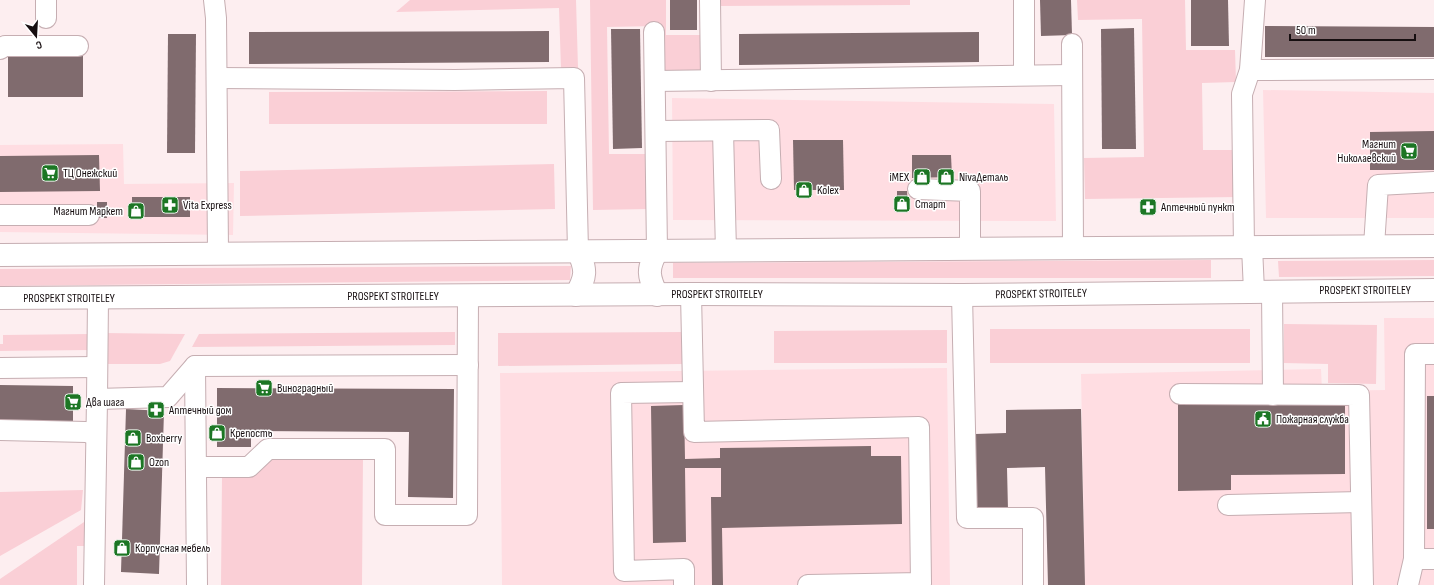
<svg xmlns="http://www.w3.org/2000/svg" width="1434" height="585" viewBox="0 0 1434 585" font-family="'Sofia Sans Condensed',sans-serif">
	<rect width="100%" height="100%" fill="#fdeef0"/>
	<g fill="#ffdde2">
		<polygon points="1263,90 1434,93 1434,218 1266,218"/>
		<polygon points="672,98 1054,104 1056,221 673,220"/>
		<polygon points="123,144 124,184 234,183 233,235 0,232 0,145"/>
		<polygon points="1384,318 1434,318 1434,585 1085,585 1081,374 1321,369 1322,391 1385,390"/>
		<polygon points="947,368 950,585 502,585 500,373"/>
	</g>
	<g fill="#facfd6">
		<polygon points="410,0 576,0 578,68 561,69 559,8 396,12"/>
		<polygon points="590,0 666,0 666,35 703,35 703,73 659,74 658,26 607,27 609,154 648,154 649,209 593,210"/>
		<polygon points="718,0 910,0 910,5 718,6"/>
		<polygon points="1077,0 1185,0 1186,50 1235,50 1236,82 1202,83 1203,150 1238,150 1238,197 1085,199 1084,158 1144,157 1142,19 1078,20"/>
		<polygon points="547,91 547,124 269,124 269,92"/>
		<polygon points="554,164 555,209 240,216 240,171"/>
		<polygon points="1211,260 1211,278 673,278 673,263"/>
		<polygon points="1434,260 1434,276 1279,277 1278,261"/>
		<polygon points="571,266 570,280 0,286 0,269"/>
		<polygon points="1284,324 1377,325 1376,384 1328,383 1328,364 1284,363"/>
		<rect x="990" y="329" width="260" height="34"/>
		<polygon points="947,330 947,363 774,363 774,331"/>
		<polygon points="455,332 455,345 192,347 199,334"/>
		<polygon points="682,332 683,364 498,366 498,333"/>
		<polygon points="103,333 185,334 170,361 160,364 103,364"/>
		<polygon points="89,334 90,350 0,351 0,344 3,344 3,335"/>
		<polygon points="272,455 363,456 362,585 221,585 222,477 251,477"/>
		<polygon points="83,490 81,510 0,556 0,492"/>
		<polygon points="87,520 88,546 77,546 77,585 0,585 0,579"/>
	</g>
	<g fill="#806b6e">
		<rect x="670" y="0" width="27" height="30"/>
		<polygon points="1040,0 1071,0 1072,35 1041,36"/>
		<polygon points="1191,0 1228,0 1229,46 1191,46"/>
		<polygon points="1265,26 1434,27 1434,57 1265,57"/>
		<polygon points="1134,28 1136,149 1102,149 1101,29"/>
		<polygon points="611,29 640,29 642,148 613,149"/>
		<polygon points="549,31 549,62 249,64 249,32"/>
		<polygon points="979,32 979,62 739,65 739,34"/>
		<polygon points="168,34 196,34 195,153 167,153"/>
		<rect x="8" y="51" width="75" height="46"/>
		<polygon points="1434,131 1434,170 1370,170 1370,132"/>
		<polygon points="793,140 843,140 844,190 794,190"/>
		<polygon points="99,155 100,191 0,192 0,156"/>
		<polygon points="912,155 951,155 952,177 912,178"/>
		<polygon points="897,191 907,191 908,209 897,210"/>
		<rect x="132" y="197" width="58" height="20"/>
		<rect x="97" y="202" width="10" height="16"/>
		<polygon points="0,385 73,386 73,422 0,420"/>
		<polygon points="217,388 454,389 453,498 408,497 409,432 251,431 251,447 217,447"/>
		<rect x="1427" y="396" width="7" height="133"/>
		<polygon points="1345,403 1345,474 1231,475 1231,490 1178,491 1178,404"/>
		<polygon points="684,405 685,459 720,458 720,448 871,446 871,456 901,456 902,524 722,528 723,585 712,585 711,497 721,497 721,468 685,468 686,542 653,543 651,406"/>
		<polygon points="126,409 164,411 159,574 121,572"/>
		<polygon points="1081,409 1085,585 1048,585 1045,467 1007,468 1008,510 977,511 975,434 1006,433 1006,410"/>
	</g>
	<g fill="none" stroke-linecap="round" stroke-linejoin="round">
		<defs>
			<g id="minor">
				<polyline points="46,0 46,18"/>
				<polyline points="214,0 216,18 218,253"/>
				<polyline points="710,0 711,81"/>
				<polyline points="1024,0 1024,75"/>
				<polyline points="654,32 657,251"/>
				<polyline points="1072,44 1073,248"/>
				<polyline points="0,49 5,46 78,46"/>
				<polyline points="1250,70 1434,69"/>
				<polyline points="217,78 455,80 574,78 578,251"/>
				<polyline points="655,81 1072,75"/>
				<polyline points="656,131 769,130 771,179"/>
				<polyline points="723,131 726,251"/>
				<polyline points="918,189 970,191 970,249"/>
				<polyline points="0,215 89,215"/>
				<polyline points="1374,246 1378,185 1434,182"/>
				<polyline points="1244,247 1242,94 1250,70 1255,0"/>
				<polyline points="1252,247 1254,291"/>
				<polyline points="1272,291 1273,395"/>
				<polyline points="691,294 694,432 919,427 921,583 808,585"/>
				<polyline points="962,295 967,518 1033,518 1033,585"/>
				<polyline points="195,366 197,585"/>
				<polyline points="0,368 97,367"/>
				<polyline points="1180,394 1359,395 1363,585"/>
				<polyline points="97,399 98,298"/>
				<polyline points="0,430 86,432 96,435"/>
				<polyline points="196,467 249,467 268,449 385,449 385,515 467,515 468,296"/>
				<polyline points="1228,505 1361,502"/>
				<polyline points="1414,559 1434,559"/>
				<polyline points="94,585 97,399 168,397 195,366 468,365"/>
				<polyline points="684,585 684,569 624,571 621,393 693,392"/>
				<polyline points="1408,585 1414,559 1415,354 1434,354"/>
			</g>
			<g id="major">
				<polyline points="0,255 1434,246"/>
				<path d="M576,295C586,277 587,270 578,251"/>
				<path d="M657,295C648,276 647,269 657,251"/>
				<polyline points="0,298 691,294 962,295 1434,290"/>
			</g>
		</defs>
		<use href="#minor" stroke="#c6aeb2" stroke-width="22"/>
		<use href="#major" stroke="#c6aeb2" stroke-width="24"/>
		<use href="#minor" stroke="#fff" stroke-width="20"/>
		<use href="#major" stroke="#fff" stroke-width="22"/>
	</g>
	<defs>
		<symbol id="supermarket-square" viewBox="-11 -11 22 22"><rect x="-9" y="-9" width="18" height="18" rx="4" fill="#1c7624" stroke="#fff"/><path d="M-6-5.5h2.5l.6 2H6L4.5 2H-2.5L-4.4-4H-6ZM-1.5 3.2a1.3 1.3 0 1 0 .1 0ZM3 3.2a1.3 1.3 0 1 0 .1 0Z" fill="#fff"/></symbol>
		<symbol id="shop-square" viewBox="-11 -11 22 22"><rect x="-9" y="-9" width="18" height="18" rx="4" fill="#1c7624" stroke="#fff"/><path d="M-5-2.5h2.3a2.7 3.5 0 0 1 5.4 0H5L5.5 6h-11ZM-1.5-2.5h3a1.5 2.3 0 0 0-3 0Z" fill="#fff"/></symbol>
		<symbol id="pharmacy-square" viewBox="-11 -11 22 22"><rect x="-9" y="-9" width="18" height="18" rx="4" fill="#1c7624" stroke="#fff"/><path d="M-2-6h4v4h4v4h-4v4h-4v-4h-4v-4h4Z" fill="#fff"/></symbol>
		<symbol id="civic-square" viewBox="-11 -11 22 22"><rect x="-9" y="-9" width="18" height="18" rx="4" fill="#1c7624" stroke="#fff"/><path d="M-.6-6.5H3V-4.5H.6V-3L4-1V1h2V6H-6V1h2V-1L-.6-3ZM-1.2 2.5V6h2.4V2.5Z" fill="#fff"/></symbol>
	</defs>
	<g fill-rule="evenodd">
		<use href="#supermarket-square" x="1399" y="141" width="20" height="20"/>
		<use href="#supermarket-square" x="40" y="163" width="20" height="20"/>
		<use href="#shop-square" x="912" y="167" width="20" height="20"/>
		<use href="#shop-square" x="936" y="167" width="20" height="20"/>
		<use href="#shop-square" x="794" y="180" width="20" height="20"/>
		<use href="#shop-square" x="892" y="194" width="20" height="20"/>
		<use href="#pharmacy-square" x="160" y="195" width="20" height="20"/>
		<use href="#pharmacy-square" x="1138" y="197" width="20" height="20"/>
		<use href="#shop-square" x="126" y="201" width="20" height="20"/>
		<use href="#supermarket-square" x="254" y="378" width="20" height="20"/>
		<use href="#supermarket-square" x="63" y="392" width="20" height="20"/>
		<use href="#pharmacy-square" x="146" y="400" width="20" height="20"/>
		<use href="#civic-square" x="1253" y="409" width="20" height="20"/>
		<use href="#shop-square" x="207" y="423" width="20" height="20"/>
		<use href="#shop-square" x="123" y="428" width="20" height="20"/>
		<use href="#shop-square" x="126" y="452" width="20" height="20"/>
		<use href="#shop-square" x="112" y="538" width="20" height="20"/>
	</g>
	<g text-anchor="middle" dominant-baseline="central" stroke-width="3" stroke-linejoin="round" paint-order="stroke">
		<g font-size="12" fill="#160e10" stroke="#fff" text-anchor="start">
			<text x="1396" y="144" text-anchor="end">Магнит<tspan x="1396" dy="14">Николаевский</tspan></text>
			<text x="63" y="173">ТЦ Онежский</text>
			<text x="909" y="177" text-anchor="end">iMEX</text>
			<text x="959" y="177">NivaДеталь</text>
			<text x="817" y="190">Kolex</text>
			<text x="915" y="204">Старт</text>
			<text x="183" y="205">Vita Express</text>
			<text x="1161" y="207">Аптечный пункт</text>
			<text x="123" y="211" text-anchor="end">Магнит Маркет</text>
			<text x="277" y="388">Виноградный</text>
			<text x="86" y="402">Два шага</text>
			<text x="169" y="410">Аптечный дом</text>
			<text x="1276" y="419">Пожарная служба</text>
			<text x="230" y="433">Крепость</text>
			<text x="146" y="438">Boxberry</text>
			<text x="149" y="462">Ozon</text>
			<text x="135" y="548">Корпусная мебель</text>
		</g>
		<g font-size="12" fill="#160e10" stroke="#fff">
			<text x="1365" y="290">PROSPEKT STROITELEY</text>
			<text x="717" y="294">PROSPEKT STROITELEY</text>
			<text transform="translate(1041 294) rotate(-1)">PROSPEKT STROITELEY</text>
			<text x="393" y="296">PROSPEKT STROITELEY</text>
			<text x="69" y="298">PROSPEKT STROITELEY</text>
		</g>
	</g>
	<g transform="translate(36 36) rotate(162)" stroke="#ffffff" stroke-width="3" paint-order="stroke">
	<path d="M0-3L7 15L0 10L-7 15Z" fill="#160e10"/>
	<text y="-6" font-size="11" font-weight="bold" text-anchor="middle" fill="#160e10">С</text>
	</g>
	<path d="M1290 34v6h125v-6" fill="none" stroke="#160e10" stroke-width="2"/>
	<text x="1296" y="34" font-size="12" fill="#160e10" stroke="#ffffff" stroke-width="3" paint-order="stroke">50 m</text>
</svg>
